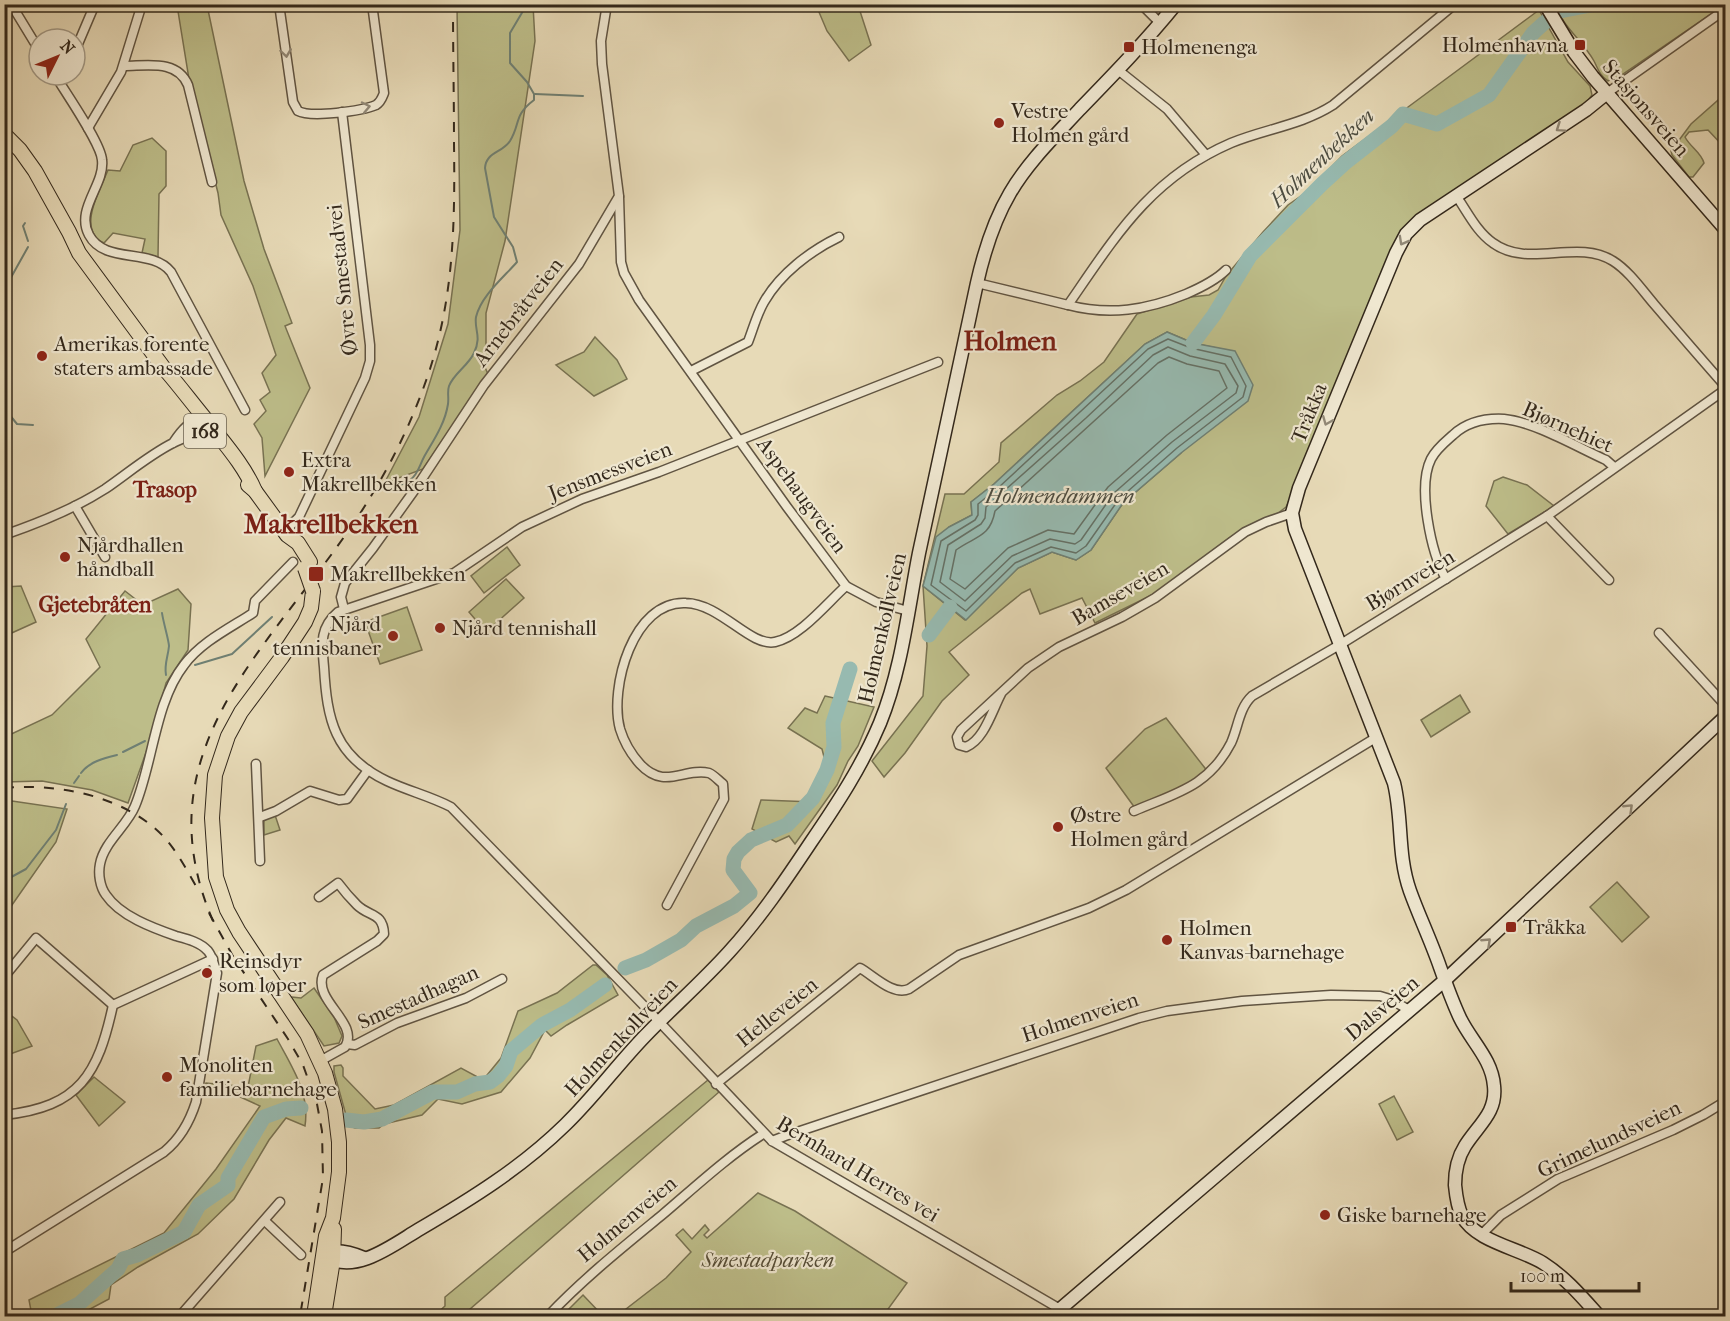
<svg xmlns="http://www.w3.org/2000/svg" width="1730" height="1321" viewBox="0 0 1730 1321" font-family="'IM FELL French Canon',serif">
	<rect width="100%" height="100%" fill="#e7dab7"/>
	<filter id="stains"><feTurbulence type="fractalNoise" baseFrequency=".00333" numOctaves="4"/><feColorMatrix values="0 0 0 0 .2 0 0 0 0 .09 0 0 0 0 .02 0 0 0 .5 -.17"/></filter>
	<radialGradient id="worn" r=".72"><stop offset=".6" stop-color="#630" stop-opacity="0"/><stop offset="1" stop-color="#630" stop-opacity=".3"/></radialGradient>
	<g fill="#bdbd89" stroke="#787252" stroke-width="1.5" fill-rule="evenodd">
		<polygon points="177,5 207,5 244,181 264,249 292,323 285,326 310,388 265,476 262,438 254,424 266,411 260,400 270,392 262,373 276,355 253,286 221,215 218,193 189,79"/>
		<polygon points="457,5 533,5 535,41 505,241 486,313 486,344 489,355 483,363 488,374 423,469 388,482 386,480 419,417 448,324 460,230"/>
		<polygon points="816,5 858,5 871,45 849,61 827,31"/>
		<path d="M1555,5L1556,4L1724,5L1620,76L1608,81C1600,76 1598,69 1594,61C1583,41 1563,27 1555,5Z"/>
		<path d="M1539,10L1568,62L1590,86L1592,95L1584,106L1418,217L1286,507L1277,514L1258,521L1229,538L1158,592L1095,623L1082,598L1040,614L1030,589L1022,593L949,652L969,675L942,701L905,753L884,777L872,761L923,696L927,646L923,586L945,494H964L999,462L1001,443L1057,395L1080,381L1104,362L1137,314L1191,297L1209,295L1218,290L1226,276L1263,232L1288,205L1308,191L1342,156ZM1167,332L1193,343L1235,352L1181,453L1123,503L1091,550L1076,560L1052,552L1018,568L965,620L923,586L949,527L972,515L971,502L994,484L1145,344Z"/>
		<path d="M1725,94V122L1721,128L1725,133V148L1708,130L1689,132L1685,137C1690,147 1701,152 1704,163L1693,177H1689L1672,155L1671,151L1691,124Z"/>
		<path d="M152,138L166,151V186L159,194L158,257L142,253L145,239L113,233L104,243C76,230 100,190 108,170L120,171L133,145Z"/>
		<polygon points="595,337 617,360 627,379 594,396 556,365 584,352"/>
		<polygon points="1503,477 1527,485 1554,506 1508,534 1486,506 1494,481"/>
		<polygon points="507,547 520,565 484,593 471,576"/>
		<polygon points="506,579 524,598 486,632 469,612"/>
		<polygon points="21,586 36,622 5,636 5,587"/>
		<polygon points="178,589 191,604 188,650 166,683 153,733 128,803 92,790 42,781 5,782 5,737 52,715 100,667 86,639 125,591 143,605"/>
		<polygon points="407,607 422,650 380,664 365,622"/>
		<polygon points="1460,695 1470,712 1431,737 1421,720"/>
		<polygon points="825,696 874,707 858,746 848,761 837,785 795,844 789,836 776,842 752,829 761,800 814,802 829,777 822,749 788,728 805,708 817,713"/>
		<polygon points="1166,718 1208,772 1195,783 1135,808 1106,768 1145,729"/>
		<polygon points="5,801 12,801 67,809 56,842 5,915"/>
		<polygon points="275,815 280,830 264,835 264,820"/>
		<polygon points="1617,882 1649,917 1622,942 1590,907"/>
		<polygon points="593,965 596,965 607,975 618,995 567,1025 551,1036 545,1030 530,1058 501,1092 462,1104 438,1099 422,1115 384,1124 379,1128 355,1128 345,1124 346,1115 334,1072 334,1066 341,1065 343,1068 343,1076 375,1109 394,1105 461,1068 483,1080 501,1058 518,1011 557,993"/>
		<polygon points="314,988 334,1017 342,1036 339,1043 324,1046 291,997 301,998"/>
		<polygon points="4,1010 17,1020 32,1046 5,1056 7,1035 5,1032"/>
		<path d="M277,1039C292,1067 310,1093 305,1126L286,1118L269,1140L234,1199L198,1234L138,1267L111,1285L109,1299L77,1316H32L29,1300L164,1233L216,1169L260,1106L236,1095L204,1091L206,1083L248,1087L256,1046Z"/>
		<polygon points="94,1077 125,1102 99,1126 76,1095"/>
		<polygon points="708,1080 719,1092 462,1316 434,1316 445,1306 445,1297"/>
		<polygon points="1394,1096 1413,1132 1397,1140 1379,1104"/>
		<polygon points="758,1193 795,1211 907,1283 883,1316 617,1316 666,1278 691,1252 676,1235 683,1229 692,1239 705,1225 709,1230 704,1235 707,1238"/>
		<polygon points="583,1295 603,1316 562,1316"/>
	</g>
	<polygon fill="#97bab0" stroke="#6f8074" stroke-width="1.5" points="1167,332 1193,343 1235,351 1253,385 1248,401 1181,453 1123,503 1091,550 1076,560 1052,552 1018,568 966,620 923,586 936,537 949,527 972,515 971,502 994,484 1145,344"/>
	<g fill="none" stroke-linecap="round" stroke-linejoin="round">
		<g stroke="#657166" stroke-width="1.5">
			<polygon points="1168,339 1191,348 1231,357 1246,386 1243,397 1177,448 1119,499 1086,546 1076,553 1051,547 1015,563 966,611 931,585 941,541 975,520 978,515 978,504 998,488 1148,349"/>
			<polygon points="1168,347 1190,356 1225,364 1238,386 1236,393 1172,442 1114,493 1081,540 1075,544 1050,539 1012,556 965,601 940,582 948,545 981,524 985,518 986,507 1086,418 1153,355"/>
			<path d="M1169,357L1187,364L1219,371L1227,388L1167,435L1108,487L1074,534L1048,530L1008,548L965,589L950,579L956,550C975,536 990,538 995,511L1158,363Z"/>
		</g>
		<g stroke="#6f8074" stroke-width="2">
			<polyline points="535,94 583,96"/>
			<polyline points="25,223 23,226 28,241"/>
			<polyline points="4,290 28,247"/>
			<polyline points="4,408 17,424 33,425"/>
			<path d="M385,491C393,488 403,485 410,480C418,475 420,464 424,457C433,441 445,424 448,404C449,397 447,392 449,386C454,373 468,366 474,353C482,336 474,330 476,317C481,296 503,278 517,262L513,247L494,217L485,168C486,152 502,153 510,141C521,123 513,116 534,100V94L527,82L510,63V33L523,11L524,4"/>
			<path d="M162,613C163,621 169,641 169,646C168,657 164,664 166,675"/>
			<polyline points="195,665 232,654 272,617"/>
			<polyline points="123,752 145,741"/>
			<path d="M81,773C89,762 104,758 117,755"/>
			<polyline points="74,783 79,776"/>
			<polyline points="4,881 26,869 56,830 66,804"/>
		</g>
		<g stroke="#97bab0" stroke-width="15">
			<polyline points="1193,343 1214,315 1250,256 1322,184 1346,162 1392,126 1403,114 1437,124 1489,95 1533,33 1544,23 1560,11 1596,4"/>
			<polyline points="929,635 950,607"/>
			<polyline points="625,968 646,960 681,940 696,926 734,906 750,893 733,870 734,859 738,852 751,840 787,825 813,798 827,770 834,747 833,723 850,669"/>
			<polyline points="346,1120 364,1122 382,1119 433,1092 457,1092 475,1084 490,1082 498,1076 506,1066 511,1051 542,1025 570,1010 605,985"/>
			<polyline points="55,1316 79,1304 118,1269 123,1259 137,1255 184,1232 199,1205 228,1185 228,1178 264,1117 286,1109 301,1108"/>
		</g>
		<defs>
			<g id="street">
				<polyline points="11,4 39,50"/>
				<path d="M279,4L293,102L298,111C311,118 362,111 376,105C381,102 382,98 384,93L372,4"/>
				<polyline points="1141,4 1160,23"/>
				<polyline points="75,51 95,4"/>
				<path d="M124,66C147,66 177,59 188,85L212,182"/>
				<polyline points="1118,70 1167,109 1206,155"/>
				<path d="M55,75C65,92 101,143 102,160C105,185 75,209 89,235C105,265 151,247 171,272L245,410"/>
				<polyline points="1607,93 1726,9"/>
				<polyline points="88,128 121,72 142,4"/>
				<polyline points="619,197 621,262 624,273 639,300 787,507 846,586 876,602 908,611"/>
				<path d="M1457,197C1468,213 1477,232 1493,243C1528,269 1577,238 1613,261C1629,271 1642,290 1654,304C1678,332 1702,360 1726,387"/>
				<path d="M977,283L1068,305C1115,237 1150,178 1231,143C1265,129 1302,125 1333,105L1455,4"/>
				<path d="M1068,305C1109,316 1147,310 1186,294C1200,288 1215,281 1226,270"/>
				<path d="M938,362L659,472L582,499L522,527L454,573L338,612C319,628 322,645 324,667C327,719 334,756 387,781C408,791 430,796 451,807L650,1012L772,1141L1060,1309"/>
				<path d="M691,371L748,342C753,329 757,314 764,302C780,274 810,251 839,237"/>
				<polyline points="75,506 105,557"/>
				<polyline points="1547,516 1609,580"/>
				<polyline points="285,531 299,517 365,378 370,361 370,345 342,112"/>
				<path d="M4,535C39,523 74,509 105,489C127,474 149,455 173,443C185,437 202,433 205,419C190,419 181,431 173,443"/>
				<path d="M1446,579C1431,553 1417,487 1431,459C1436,449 1445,442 1453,435C1467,422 1484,418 1504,419C1535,422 1577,447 1606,460L1614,467"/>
				<polyline points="344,609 341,597 345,583 373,548 416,488 484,385 579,264 619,196 602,64 601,41 607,4"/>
				<polyline points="1659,633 1726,706"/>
				<path d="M1001,694C992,711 984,740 966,747L959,745L957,737L961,730L1028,668L1059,647L1122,617L1155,598L1245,532L1266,522L1292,513"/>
				<polyline points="256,764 260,861"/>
				<path d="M1134,811C1176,793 1208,787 1231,743C1238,728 1239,708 1252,696L1341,644L1547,516L1726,389"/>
				<polyline points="260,817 276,811 310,791 339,800 347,799 368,770"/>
				<path d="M319,897L338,883C344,891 350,898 357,905C369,917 383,912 384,934L377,941L323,975C313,1001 360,1023 345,1047L320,1061"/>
				<path d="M667,905L724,799L723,784C719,781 714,775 709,773C684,767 665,791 640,764C631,754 624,742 620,729C609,688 633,600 686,603C721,604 750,647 775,642C800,637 827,603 846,586"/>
				<polyline points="4,977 36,938 113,1005"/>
				<polyline points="347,1044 355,1045 397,1023 466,998 502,979"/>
				<path d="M716,1084L860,968C874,976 893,996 909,989L959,955L1089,908L1126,890L1377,737"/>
				<path d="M4,1115C80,1107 98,1074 113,1005L213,959"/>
				<polyline points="772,1141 785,1136 1139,1018 1167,1011 1242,1001 1331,995 1380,996 1390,999 1409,1010"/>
				<polyline points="265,1221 301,1255"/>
				<polyline points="1481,1235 1501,1215 1558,1179 1673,1130 1703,1115 1726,1101"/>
				<path d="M4,1252L164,1152C180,1139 190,1121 196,1102L217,973C214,966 213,957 208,951C200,942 187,939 176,936C153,928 120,916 106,895C100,887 98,874 100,864C104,842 127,826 135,806C153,763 155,702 184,665C201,642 230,628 253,613L255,601L293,562"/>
				<polyline points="180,1316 280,1202"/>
				<path d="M548,1316C583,1279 623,1247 662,1215C695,1187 727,1157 763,1134"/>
			</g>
			<g id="secondary">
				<polyline points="1545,4 1574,52 1593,77 1726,230"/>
				<path d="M324,1254C336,1248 352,1253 364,1258"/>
				<path d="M327,1257C356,1274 393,1245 418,1230C471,1199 521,1168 565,1125C594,1097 617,1065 645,1036C672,1008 702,982 729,952C760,918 785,881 811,842C837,804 862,766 880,723C902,669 908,609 919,553C938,463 958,373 977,283C984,252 993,222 1010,193C1028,162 1055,136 1080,109C1113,75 1146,41 1176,4"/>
				<polyline points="1052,1316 1444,981 1726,716"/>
				<path d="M1599,1316C1582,1297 1565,1277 1543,1263C1519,1248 1476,1242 1462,1216C1457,1206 1456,1195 1455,1185C1455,1171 1458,1157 1465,1146C1478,1125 1497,1113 1494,1086C1492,1059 1471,1041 1460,1018C1452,1001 1446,984 1440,967C1431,941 1419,916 1410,891C1397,854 1403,820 1394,783L1295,529L1292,513L1299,488L1396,253L1406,234L1420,220L1586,110L1607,93"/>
			</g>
			<g id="primary">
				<path d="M4,134L20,150L35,171L69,232L79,253L163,367C178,384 192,403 207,421C224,443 244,465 255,491"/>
				<polyline points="248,485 255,491 287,535 298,543 310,562"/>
				<polyline points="313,591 311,608 305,622 282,657 241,712 228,736 215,775 212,818 216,877 227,910 239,932 307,1034 325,1073 335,1109 339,1142 339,1172 333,1218 326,1236 314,1316"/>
				<polyline points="324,1316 333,1260 334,1229"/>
			</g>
		</defs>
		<use href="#street" stroke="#605442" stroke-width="11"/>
		<use href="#secondary" stroke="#33281b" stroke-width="15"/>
		<use href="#primary" stroke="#33281b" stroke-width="16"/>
		<use href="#street" stroke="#efe7d0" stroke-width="8"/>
		<use href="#secondary" stroke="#efe7d0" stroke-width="12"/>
		<use href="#primary" stroke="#e7dab7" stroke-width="14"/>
		<g stroke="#33281b" stroke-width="2" stroke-dasharray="10 10" stroke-linecap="butt">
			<path d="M4,788C59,783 124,796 163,836C177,851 186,869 196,886"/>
			<polyline points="209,913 234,958 288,1039 303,1065 317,1104 322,1131 323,1178 300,1316"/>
			<path d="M213,921C143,758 258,659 344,537C381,485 410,430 430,369C454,294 455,221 454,144C454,97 453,51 453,4"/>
		</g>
		<defs>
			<polyline id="primary-bridge" points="305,568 313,591"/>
		</defs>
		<use href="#primary-bridge" stroke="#33281b" stroke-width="16" stroke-linecap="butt"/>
		<use href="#primary-bridge" stroke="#e7dab7" stroke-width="14"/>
	</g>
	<defs><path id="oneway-chevron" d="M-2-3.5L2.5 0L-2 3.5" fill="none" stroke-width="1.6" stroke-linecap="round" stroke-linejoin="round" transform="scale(1.5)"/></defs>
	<g stroke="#918876">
		<use href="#oneway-chevron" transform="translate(286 53) rotate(82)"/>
		<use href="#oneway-chevron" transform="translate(366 107) rotate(-12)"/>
		<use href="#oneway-chevron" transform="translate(1560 128) rotate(146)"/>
		<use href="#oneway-chevron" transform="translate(1403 241) rotate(119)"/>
		<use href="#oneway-chevron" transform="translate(1327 421) rotate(112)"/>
		<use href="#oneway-chevron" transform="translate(1629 808) rotate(-44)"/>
		<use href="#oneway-chevron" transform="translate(1487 942) rotate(-43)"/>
	</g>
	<g fill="#8f2418" stroke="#efe7d0" stroke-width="2">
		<rect x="1574" y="39" width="12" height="12" rx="3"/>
		<rect x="1123" y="41" width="12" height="12" rx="3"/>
		<circle cx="999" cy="123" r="6"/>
		<circle cx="42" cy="356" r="6"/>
		<circle cx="289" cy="472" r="6"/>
		<circle cx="65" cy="557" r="6"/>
		<rect x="308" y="566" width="16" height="16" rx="3"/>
		<circle cx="440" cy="628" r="6"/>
		<circle cx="393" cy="636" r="6"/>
		<circle cx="1058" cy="827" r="6"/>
		<rect x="1505" y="921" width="12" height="12" rx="3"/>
		<circle cx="1167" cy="940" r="6"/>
		<circle cx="207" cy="973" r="6"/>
		<circle cx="167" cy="1077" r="6"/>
		<circle cx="1325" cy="1215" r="6"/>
	</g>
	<g text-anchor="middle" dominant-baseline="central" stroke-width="4.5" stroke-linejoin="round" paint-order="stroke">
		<rect fill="#efe7d0" stroke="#6b6151" stroke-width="1.5" x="184" y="414" width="42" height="34" rx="4.5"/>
		<g font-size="20" font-weight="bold" fill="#33281b">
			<text x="205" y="431">168</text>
		</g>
		<g font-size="21" fill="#33281b" stroke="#efe7d0" text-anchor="start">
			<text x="1568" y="45" text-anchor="end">Holmenhavna</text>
			<text x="1141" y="47">Holmenenga</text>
			<text x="1011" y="111">Vestre<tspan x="1011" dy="24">Holmen gård</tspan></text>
			<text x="54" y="344">Amerikas forente<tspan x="54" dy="24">staters ambassade</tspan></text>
			<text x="301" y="460">Extra<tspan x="301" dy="24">Makrellbekken</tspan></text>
			<text x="77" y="545">Njårdhallen<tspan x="77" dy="24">håndball</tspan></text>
			<text x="330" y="574">Makrellbekken</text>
			<text x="381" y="624" text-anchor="end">Njård<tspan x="381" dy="24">tennisbaner</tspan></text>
			<text x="452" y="628">Njård tennishall</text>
			<text x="1070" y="815">Østre<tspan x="1070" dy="24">Holmen gård</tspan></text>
			<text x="1523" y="927">Tråkka</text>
			<text x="1179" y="928">Holmen<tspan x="1179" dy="24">Kanvas-barnehage</tspan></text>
			<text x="219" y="961">Reinsdyr<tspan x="219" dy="24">som løper</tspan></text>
			<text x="179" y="1065">Monoliten<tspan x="179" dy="24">familiebarnehage</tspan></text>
			<text x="1337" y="1215">Giske barnehage</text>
		</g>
		<g font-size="21" fill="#33281b" stroke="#efe7d0">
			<text transform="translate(1646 108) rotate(49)">Stasjonsveien</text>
			<text transform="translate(342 280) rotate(-96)">Øvre Smestadvei</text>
			<text transform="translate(518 312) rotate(-52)">Arnebråtveien</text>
			<text transform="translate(1309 413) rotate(-68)">Tråkka</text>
			<text transform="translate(1568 427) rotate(24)">Bjørnehiet</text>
			<text transform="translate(610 471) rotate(-21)">Jensmessveien</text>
			<text transform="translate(802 495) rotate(54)">Aspehaugveien</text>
			<text transform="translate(1410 580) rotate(-31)">Bjørnveien</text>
			<text transform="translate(1120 593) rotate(-30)">Bamseveien</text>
			<text transform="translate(882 628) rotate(-77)">Holmenkollveien</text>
			<text transform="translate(418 997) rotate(-24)">Smestadhagan</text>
			<text transform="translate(1382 1008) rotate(-40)">Dalsveien</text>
			<text transform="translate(777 1012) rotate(-39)">Helleveien</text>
			<text transform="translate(1080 1017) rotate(-18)">Holmenveien</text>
			<text transform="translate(621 1037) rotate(-47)">Holmenkollveien</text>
			<text transform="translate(1609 1139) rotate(-25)">Grimelundsveien</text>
			<text transform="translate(858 1169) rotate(31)">Bernhard Herres vei</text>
			<text transform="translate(627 1219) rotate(-40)">Holmenveien</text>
		</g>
		<g font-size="21" font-style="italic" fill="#564d36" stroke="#efe7d0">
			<text x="768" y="1260">Smestadparken</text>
		</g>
		<g font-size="22" font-style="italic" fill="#4c4c40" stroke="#efe7d0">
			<text transform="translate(1322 158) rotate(-43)">Holmenbekken</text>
			<text x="1060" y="496">Holmendammen</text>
		</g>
		<g font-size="22" font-weight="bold" fill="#7a1f14" stroke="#efe7d0">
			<text x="165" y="490">Trasop</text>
			<text x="95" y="605">Gjetebråten</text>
		</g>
		<g font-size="27" font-weight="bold" fill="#7a1f14" stroke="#efe7d0">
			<text x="1010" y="341">Holmen</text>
			<text x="331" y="524">Makrellbekken</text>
		</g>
	</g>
	<rect width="1730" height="1321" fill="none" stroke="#e7dab7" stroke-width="24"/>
	<rect x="6" y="6" width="1718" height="1309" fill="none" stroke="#33281b" stroke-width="3"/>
	<rect x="12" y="12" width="1706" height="1297" fill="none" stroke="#33281b" stroke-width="1.5"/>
	<g transform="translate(57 57) rotate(47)"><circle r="28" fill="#efe7d0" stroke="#a49b88" stroke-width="1.5"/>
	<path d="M0-4.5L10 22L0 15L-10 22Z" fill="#8f2418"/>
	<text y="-9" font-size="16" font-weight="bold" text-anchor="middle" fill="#33281b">N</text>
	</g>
	<path d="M1511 1282v9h128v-9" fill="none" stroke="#33281b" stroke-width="3"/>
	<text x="1520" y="1282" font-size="18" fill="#33281b" stroke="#efe7d0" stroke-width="4.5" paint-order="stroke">100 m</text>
	<rect width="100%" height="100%" filter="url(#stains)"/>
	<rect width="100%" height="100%" fill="url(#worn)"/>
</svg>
